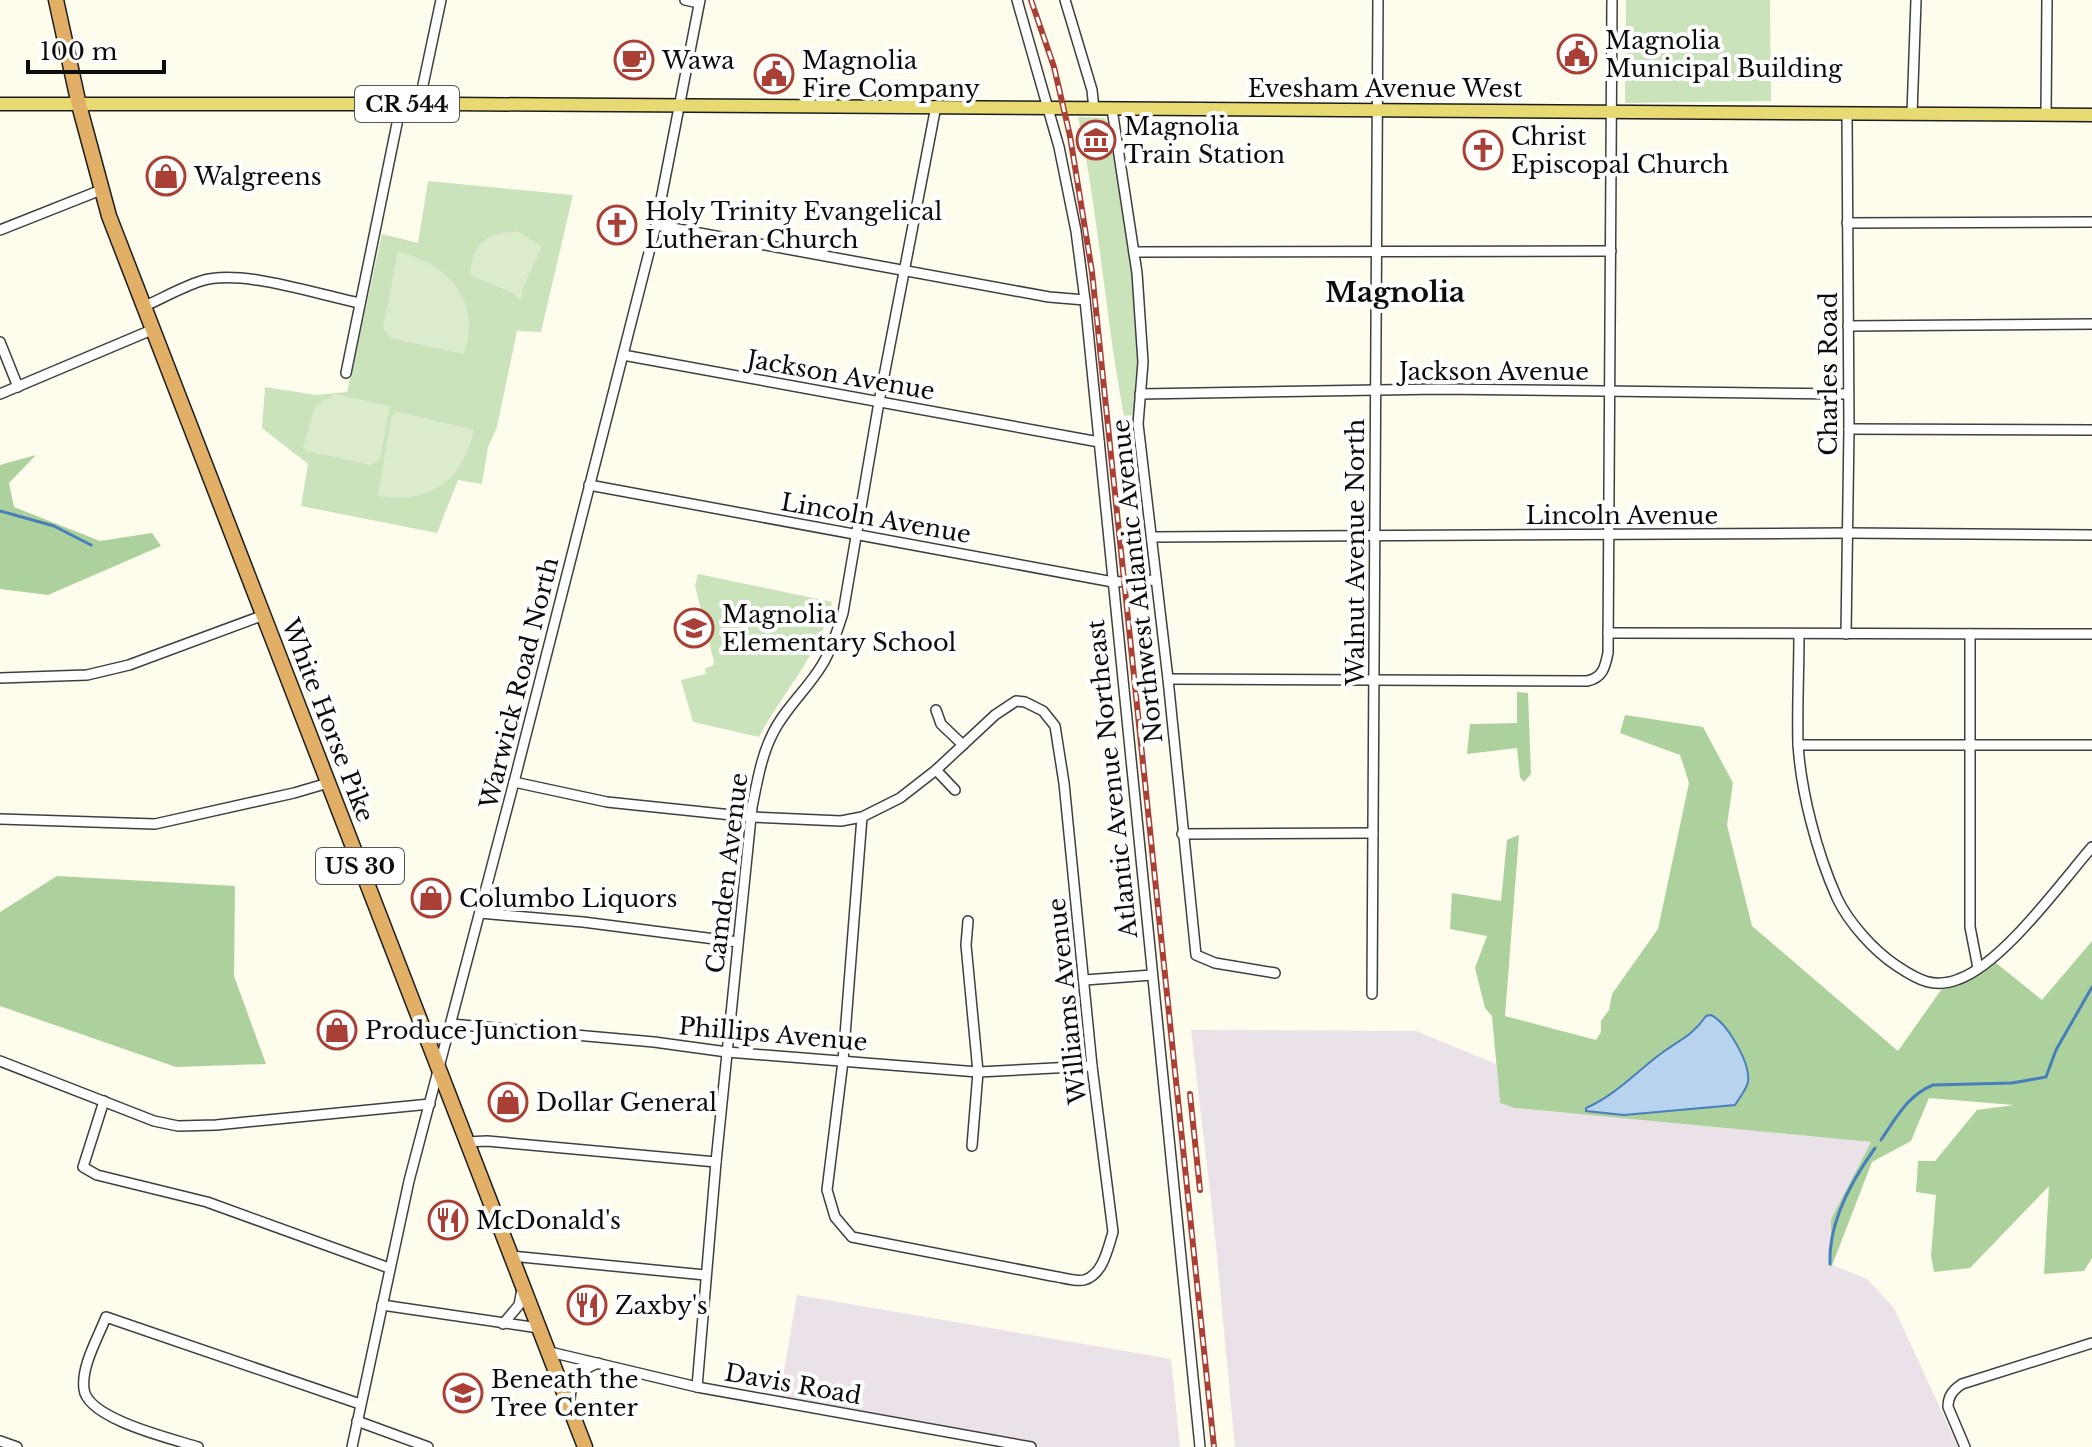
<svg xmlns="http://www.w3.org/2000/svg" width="2092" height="1447" viewBox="0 0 2092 1447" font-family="'Libre Baskerville',serif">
	<rect width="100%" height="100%" fill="#fdfced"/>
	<g fill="#eae1e9">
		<polygon points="1191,1030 1416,1031 1496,1064 1500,1103 1515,1108 1871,1142 1831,1219 1830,1264 1867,1279 1894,1308 1958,1447 1235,1447 1215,1235"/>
		<polygon points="797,1295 1171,1359 1180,1447 1033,1447 779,1401"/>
	</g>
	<g fill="#cae3bb">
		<polygon points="1626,0 1770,0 1771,101 1625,103"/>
		<path d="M1078,117L1105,118L1110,128L1123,198L1139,326V386L1133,415L1124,416C1105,316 1099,216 1078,117Z"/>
		<polygon points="428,181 573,195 541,332 517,331 497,427 488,447 482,484 458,480 437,533 301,506 308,464 262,428 265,387 316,395 347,392 382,234 418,243"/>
		<path d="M698,574L832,602C818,658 785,688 759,737L693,722L681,680L706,674L705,668L713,666L714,662L695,586Z"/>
	</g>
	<g fill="#add19c">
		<polygon points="36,455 9,483 14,507 100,541 152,533 161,546 48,595 0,589 0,465"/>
		<polygon points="1517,692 1528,693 1531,774 1524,782 1520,777 1517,748 1467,754 1470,724 1517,723"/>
		<polygon points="1625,715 1703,727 1733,783 1727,825 1752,926 1898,1051 1946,983 1991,959 2042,1000 2092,941 2092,1258 2084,1271 2044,1274 2049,1186 1970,1268 1934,1272 1931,1256 1936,1195 1916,1192 1918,1161 1935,1161 1977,1110 2014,1105 1929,1098 1911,1141 1872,1162 1831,1268 1831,1219 1871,1142 1515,1108 1500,1103 1492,1016 1485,1008 1475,968 1487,936 1450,929 1452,893 1501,901 1507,840 1519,835 1505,1016 1596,1040 1601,1032 1601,1021 1609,1010 1612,994 1658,929 1689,783 1680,755 1620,733"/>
		<polygon points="57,876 235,886 234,976 266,1064 176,1067 0,1006 0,912"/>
	</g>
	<g fill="#dcebcc">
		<path d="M517,231L542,246L522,290L523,297L518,299L514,294L470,275C473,243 486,234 517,231Z"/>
		<path d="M398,252C448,263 482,301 464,354L390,338L383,328Z"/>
		<polygon points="334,394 390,406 380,460 371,465 307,451 303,446 315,407"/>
		<path d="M395,411L474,430C463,480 430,505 378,496L391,417Z"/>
	</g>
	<path fill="#b8d3ee" stroke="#487fbb" stroke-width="2" d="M1711,1015C1727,1023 1751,1063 1748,1082C1746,1090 1740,1097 1735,1105L1624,1115L1586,1111V1108C1616,1095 1637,1071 1663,1052C1680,1040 1694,1034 1706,1016Z"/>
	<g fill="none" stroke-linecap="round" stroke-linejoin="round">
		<g stroke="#487fbb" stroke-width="3">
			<polyline points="0,511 54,526 91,545"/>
			<path d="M1881,1140C1896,1118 1908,1095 1933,1085L2012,1083L2046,1077L2056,1050L2092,987"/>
			<path d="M1830,1264C1828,1223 1852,1180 1875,1148"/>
		</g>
		<defs>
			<g id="minor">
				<polyline points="685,0 699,3"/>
				<polyline points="1017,0 1059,147 1076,231 1085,300 1200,1447"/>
				<polyline points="1065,0 1092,90 1094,109"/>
				<polyline points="419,104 441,0"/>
				<polyline points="1112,109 1137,273 1143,362 1138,424 1168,679 1196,955 1215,963 1275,973"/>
				<polyline points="1912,114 1916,0"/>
				<polyline points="2046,115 2047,0"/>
				<polyline points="1847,223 2092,222"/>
				<polyline points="656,225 1049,297 1085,300"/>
				<polyline points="0,230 101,190"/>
				<polyline points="1134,252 1611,251"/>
				<path d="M145,306C163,298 182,287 201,281C241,268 318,295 360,303"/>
				<polyline points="1848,326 2092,324"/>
				<polyline points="0,342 18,387"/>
				<polyline points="623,355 1099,442"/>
				<polyline points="346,373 401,104"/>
				<polyline points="0,394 154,329"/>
				<polyline points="1140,394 1440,389 1848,394"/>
				<polyline points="1849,429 2092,430"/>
				<polyline points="589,485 1113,582 1156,580"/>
				<polyline points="1152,537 1847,533 2092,535"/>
				<polyline points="1608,633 2092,634"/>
				<path d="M1799,634C1799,670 1797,708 1798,744C1801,793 1817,853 1837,898C1849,923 1874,951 1897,966C1918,980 1934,989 1959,979C2003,963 2060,884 2092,847"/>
				<polyline points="1846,634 1849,429 1847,114"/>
				<polyline points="1970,634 1970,927 1978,968"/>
				<polyline points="0,678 87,675 129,665 264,615"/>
				<path d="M1168,679L1587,681C1603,678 1605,667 1608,653L1612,0"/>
				<polyline points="936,710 941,724 963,745"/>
				<polyline points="1798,745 2092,745"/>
				<polyline points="936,770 955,790"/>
				<path d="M514,782L607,802L751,817L841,821L862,817L900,798L936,770L995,715L1016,701L1025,702L1043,711L1055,726L1064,783L1092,1066L1113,1232C1108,1248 1103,1275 1084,1280C1075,1282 1061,1277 1052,1276L852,1237L835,1217L827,1190L843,1061L862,817"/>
				<polyline points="0,819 155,824 294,793 328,783"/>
				<polyline points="1182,834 1373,833"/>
				<polyline points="480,913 583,922 738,942"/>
				<polyline points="968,921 966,945 978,1072 972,1146"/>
				<polyline points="1085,980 1152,975"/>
				<polyline points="1372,994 1378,0"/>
				<polyline points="451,1024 654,1042 727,1052 978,1072 1092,1066"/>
				<polyline points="0,1061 154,1121 178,1126 216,1125 430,1104"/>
				<polyline points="104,1101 83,1167 97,1175 207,1202 389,1268"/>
				<polyline points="466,1142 487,1141 716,1162"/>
				<polyline points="511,1256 705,1275"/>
				<polyline points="382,1305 539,1328"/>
				<polyline points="503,1324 519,1305 522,1289"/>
				<polyline points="550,1352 697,1387 1031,1447"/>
				<path d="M697,1387L716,1162L752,807C757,783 761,757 772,735C784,709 807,690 822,665C832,649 837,631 843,613L879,402L936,106"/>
				<path d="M570,1400C571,1379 578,1371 598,1363"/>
				<polyline points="357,1421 428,1447"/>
				<polyline points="0,1441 17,1447"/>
				<path d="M198,1447C173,1439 87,1419 84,1389C81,1366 98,1338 106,1317L360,1404"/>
				<polyline points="352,1447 409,1181 514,782 656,225 700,0"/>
				<path d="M1965,1447L1948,1407C1948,1396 1953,1390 1962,1384L2092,1343"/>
			</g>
			<polyline id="major" points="0,104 453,104 2092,115"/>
			<polyline id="highway" points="56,0 79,105 109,216 585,1447"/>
		</defs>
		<use href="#minor" stroke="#3f3f3f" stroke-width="12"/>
		<use href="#major" stroke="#1d1d1d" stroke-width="15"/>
		<use href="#highway" stroke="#1d1d1d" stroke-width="17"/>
		<use href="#minor" stroke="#fff" stroke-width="9"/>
		<use href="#major" stroke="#e7da73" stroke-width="12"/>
		<use href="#highway" stroke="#e2af66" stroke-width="14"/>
		<defs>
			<g id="rail">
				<polyline points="1031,0 1054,67 1070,136 1092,272 1214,1447"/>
				<polyline points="1190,1094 1200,1190"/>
			</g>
		</defs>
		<use href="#rail" stroke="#aa3f36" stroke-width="6"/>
		<use href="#rail" stroke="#fff" stroke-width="3" stroke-dasharray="9" stroke-linecap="butt"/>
	</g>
	<defs>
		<symbol id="civic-ring" viewBox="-11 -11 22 22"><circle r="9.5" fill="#fff" stroke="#aa3f36" stroke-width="1.5"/><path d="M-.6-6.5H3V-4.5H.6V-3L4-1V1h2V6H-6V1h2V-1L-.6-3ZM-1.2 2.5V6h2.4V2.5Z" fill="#aa3f36"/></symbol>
		<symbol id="cafe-ring" viewBox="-11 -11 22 22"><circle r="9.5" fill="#fff" stroke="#aa3f36" stroke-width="1.5"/><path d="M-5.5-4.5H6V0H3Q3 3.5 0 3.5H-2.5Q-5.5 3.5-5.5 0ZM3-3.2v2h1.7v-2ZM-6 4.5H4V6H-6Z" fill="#aa3f36"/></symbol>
		<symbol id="museum-ring" viewBox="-11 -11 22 22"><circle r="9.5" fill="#fff" stroke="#aa3f36" stroke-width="1.5"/><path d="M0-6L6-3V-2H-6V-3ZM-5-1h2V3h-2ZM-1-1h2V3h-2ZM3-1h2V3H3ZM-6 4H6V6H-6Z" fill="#aa3f36"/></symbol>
		<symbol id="church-ring" viewBox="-11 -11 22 22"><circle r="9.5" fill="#fff" stroke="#aa3f36" stroke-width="1.5"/><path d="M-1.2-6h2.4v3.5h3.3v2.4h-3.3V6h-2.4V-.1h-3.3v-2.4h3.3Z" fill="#aa3f36"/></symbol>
		<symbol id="shop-ring" viewBox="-11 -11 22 22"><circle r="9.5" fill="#fff" stroke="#aa3f36" stroke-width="1.5"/><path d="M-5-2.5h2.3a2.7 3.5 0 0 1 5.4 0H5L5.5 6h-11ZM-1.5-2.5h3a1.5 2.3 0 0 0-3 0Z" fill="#aa3f36"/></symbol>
		<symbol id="school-ring" viewBox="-11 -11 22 22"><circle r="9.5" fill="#fff" stroke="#aa3f36" stroke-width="1.5"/><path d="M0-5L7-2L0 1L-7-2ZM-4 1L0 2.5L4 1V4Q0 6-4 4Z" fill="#aa3f36"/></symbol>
		<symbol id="restaurant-ring" viewBox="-11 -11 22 22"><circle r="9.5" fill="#fff" stroke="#aa3f36" stroke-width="1.5"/><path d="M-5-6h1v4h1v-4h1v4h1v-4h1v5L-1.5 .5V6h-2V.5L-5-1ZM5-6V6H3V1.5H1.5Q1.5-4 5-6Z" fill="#aa3f36"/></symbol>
	</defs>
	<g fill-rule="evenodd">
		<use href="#civic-ring" x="1555" y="32" width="44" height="44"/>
		<use href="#cafe-ring" x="612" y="38" width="44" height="44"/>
		<use href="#civic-ring" x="752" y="52" width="44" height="44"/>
		<use href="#museum-ring" x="1074" y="118" width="44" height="44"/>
		<use href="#church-ring" x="1461" y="128" width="44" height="44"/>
		<use href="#shop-ring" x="144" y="154" width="44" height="44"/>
		<use href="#church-ring" x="595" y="203" width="44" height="44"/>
		<use href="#school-ring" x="672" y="606" width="44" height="44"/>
		<use href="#shop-ring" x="409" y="876" width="44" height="44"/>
		<use href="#shop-ring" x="315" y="1008" width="44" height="44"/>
		<use href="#shop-ring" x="486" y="1080" width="44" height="44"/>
		<use href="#restaurant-ring" x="426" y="1198" width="44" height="44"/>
		<use href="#restaurant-ring" x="565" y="1283" width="44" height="44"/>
		<use href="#school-ring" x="441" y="1371" width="44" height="44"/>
	</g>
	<g text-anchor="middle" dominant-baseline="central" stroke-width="8" stroke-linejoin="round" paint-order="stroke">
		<g fill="#fff" stroke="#555" stroke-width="2">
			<rect x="355" y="86" width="104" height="36" rx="6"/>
			<rect x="316" y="848" width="88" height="36" rx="6"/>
		</g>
		<g font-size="22" font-weight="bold" fill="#0c0c0c">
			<text x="407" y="104">CR 544</text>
			<text x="360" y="866">US 30</text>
		</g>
		<g font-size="24" fill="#0c0c0c" stroke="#fff" text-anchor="start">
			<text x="1605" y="40">Magnolia<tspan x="1605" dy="28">Municipal Building</tspan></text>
			<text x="662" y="60">Wawa</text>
			<text x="802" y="60">Magnolia<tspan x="802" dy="28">Fire Company</tspan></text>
			<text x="1124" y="126">Magnolia<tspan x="1124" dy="28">Train Station</tspan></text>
			<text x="1511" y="136">Christ<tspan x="1511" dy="28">Episcopal Church</tspan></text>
			<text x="194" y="176">Walgreens</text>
			<text x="645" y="211">Holy Trinity Evangelical<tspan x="645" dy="28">Lutheran Church</tspan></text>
			<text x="722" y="614">Magnolia<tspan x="722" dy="28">Elementary School</tspan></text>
			<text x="459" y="898">Columbo Liquors</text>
			<text x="365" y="1030">Produce Junction</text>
			<text x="536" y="1102">Dollar General</text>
			<text x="476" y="1220">McDonald's</text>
			<text x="615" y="1305">Zaxby's</text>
			<text x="491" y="1379">Beneath the<tspan x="491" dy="28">Tree Center</tspan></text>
		</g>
		<g font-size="24" fill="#0c0c0c" stroke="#fff">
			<text x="1385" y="88">Evesham Avenue West</text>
			<text x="1494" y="371">Jackson Avenue</text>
			<text transform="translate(1828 374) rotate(-90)">Charles Road</text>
			<text transform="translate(841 375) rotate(10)">Jackson Avenue</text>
			<text x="1622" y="515">Lincoln Avenue</text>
			<text transform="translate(876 518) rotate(10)">Lincoln Avenue</text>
			<text transform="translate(1355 552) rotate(-90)">Walnut Avenue North</text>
			<text transform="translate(1137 581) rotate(-96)">Northwest Atlantic Avenue</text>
			<text transform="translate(519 683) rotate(-76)">Warwick Road North</text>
			<text transform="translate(328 720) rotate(69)">White Horse Pike</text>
			<text transform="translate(1112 779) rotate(-96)">Atlantic Avenue Northeast</text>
			<text transform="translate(727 873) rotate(-83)">Camden Avenue</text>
			<text transform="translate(1067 1001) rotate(-96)">Williams Avenue</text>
			<text transform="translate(773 1034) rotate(5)">Phillips Avenue</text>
			<text transform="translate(793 1384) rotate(10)">Davis Road</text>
		</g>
		<g font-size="28" font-weight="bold" fill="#0c0c0c" stroke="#fff">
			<text x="1395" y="292">Magnolia</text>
		</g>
	</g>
	<path d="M28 60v12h136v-12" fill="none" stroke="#0c0c0c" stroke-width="4"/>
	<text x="40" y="60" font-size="24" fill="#0c0c0c" stroke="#ffffff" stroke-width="6" paint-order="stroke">100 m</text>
</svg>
